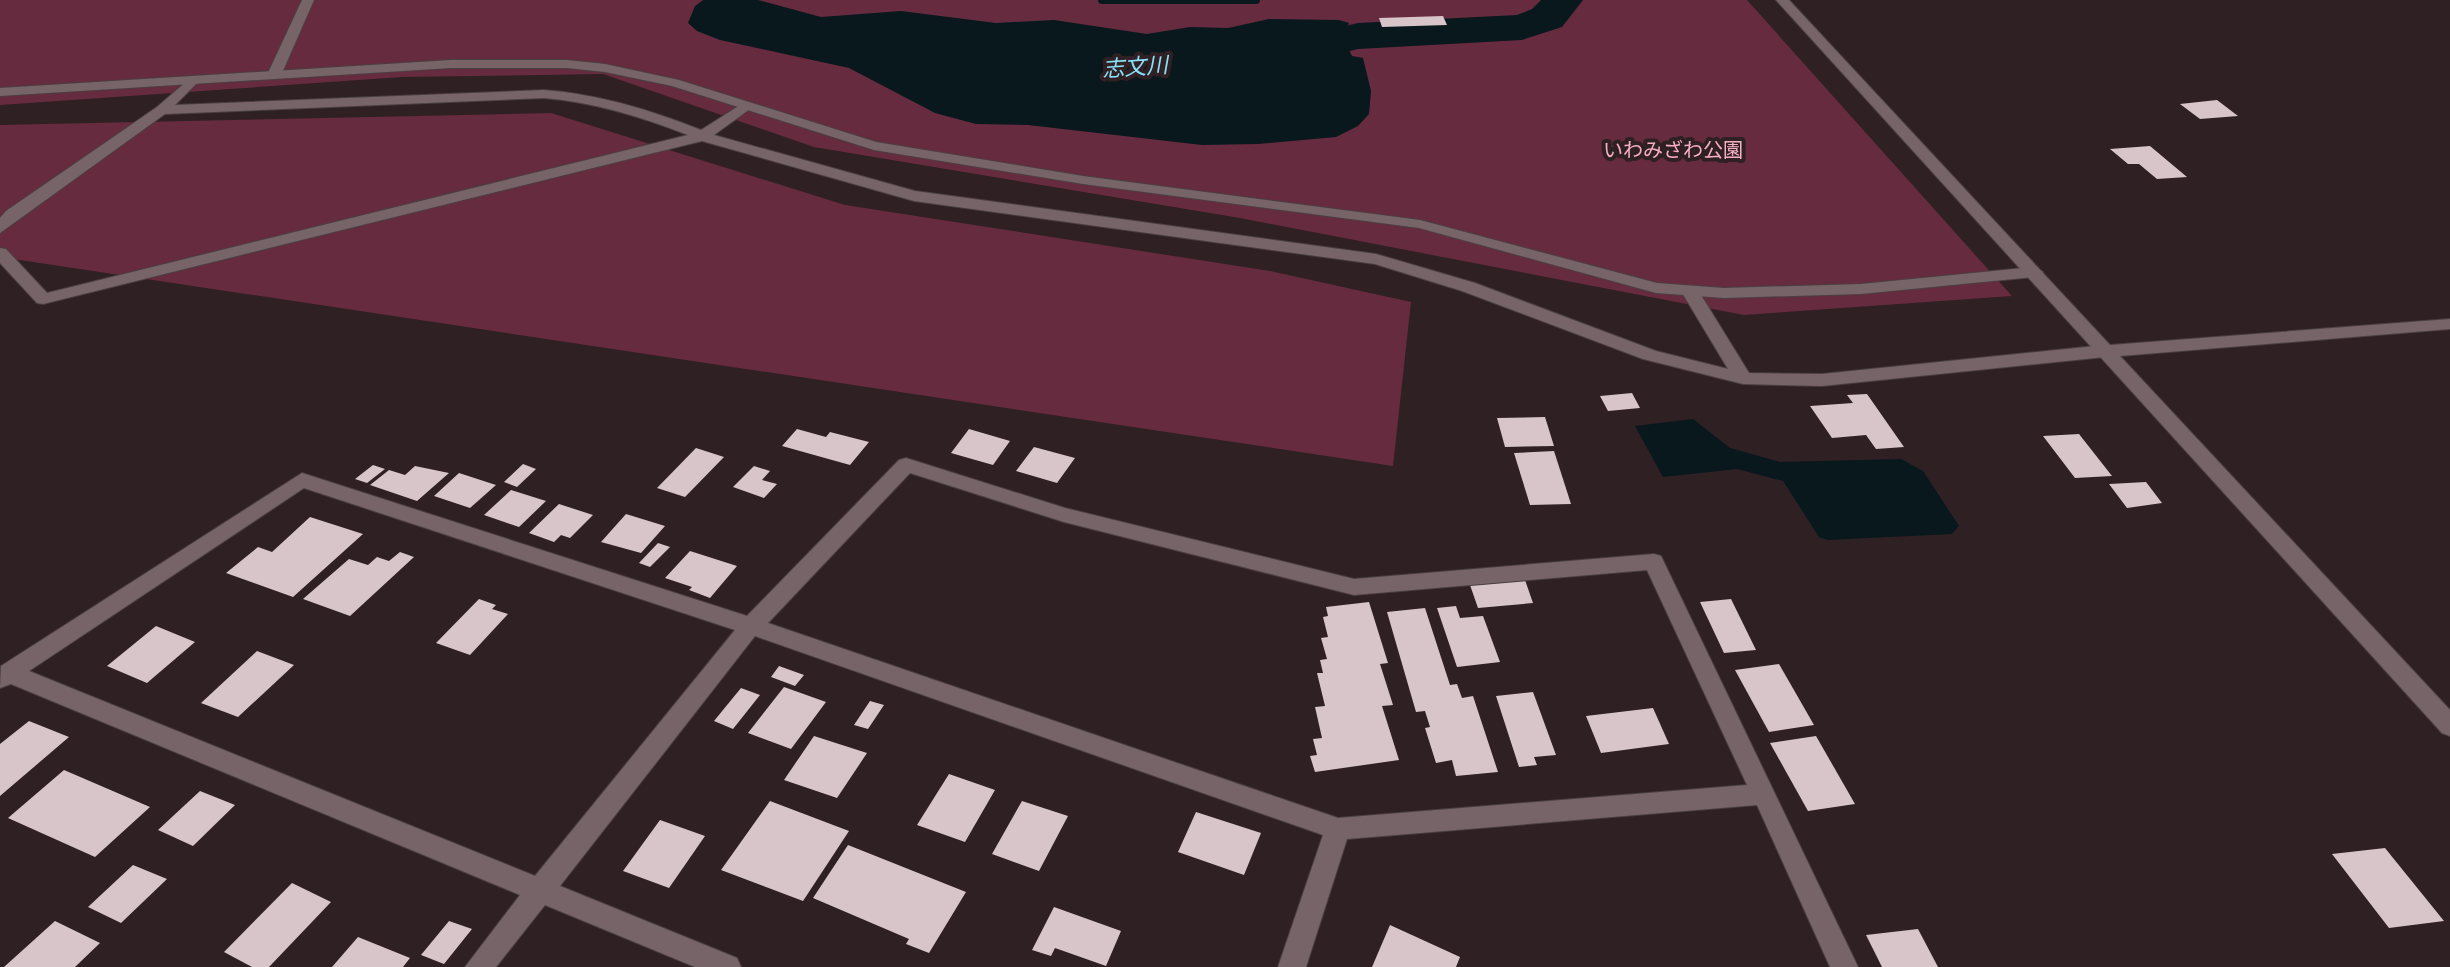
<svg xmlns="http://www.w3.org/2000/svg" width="2450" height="967" viewBox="0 0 2450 967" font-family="Ubuntu,'Noto Sans JP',sans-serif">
	<rect width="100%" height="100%" fill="#2f2024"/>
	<g fill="#672b3f">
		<polygon points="0,0 1747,0 2012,296 1744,315 1240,218 814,147 603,74 402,77 0,105"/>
		<polygon points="551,113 845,205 1270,271 1411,302 1393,466 0,257 0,125"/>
	</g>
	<g fill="#08181d">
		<polygon points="703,0 758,0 821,17 901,11 996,23 1054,20 1147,34 1190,27 1228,28 1269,19 1339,20 1349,23 1346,30 1359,30 1356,45 1348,48 1352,56 1363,58 1371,91 1369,114 1358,126 1336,137 1258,144 1202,145 1028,125 976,124 935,113 849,68 720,40 697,31 688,23 695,6"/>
		<polygon points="1693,419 1730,448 1780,462 1901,459 1923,471 1959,526 1952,534 1828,540 1819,537 1783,481 1737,469 1663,477 1635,426"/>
	</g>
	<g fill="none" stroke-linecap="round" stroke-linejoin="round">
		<polyline stroke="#08181d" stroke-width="8" points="1102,0 1256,0"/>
		<polygon fill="#08181d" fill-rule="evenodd" points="1541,0 1583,0 1562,27 1522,40 1358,49 1273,69 1258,65 1251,56 1258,47 1358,23 1517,15 1532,9"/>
	</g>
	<g fill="#d8c5c9">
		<polygon points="1443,16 1447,25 1382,27 1379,18"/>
		<polygon points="2217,100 2238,116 2200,119 2180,104"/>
		<polygon points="2150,146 2187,177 2157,179 2139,164 2128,164 2110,149"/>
		<polygon points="1632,393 1640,408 1608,411 1600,396"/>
		<polygon points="1867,394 1904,447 1876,449 1866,435 1832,438 1810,406 1853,403 1847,395"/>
		<polygon points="1545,417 1554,446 1505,447 1497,418"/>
		<polygon points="797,429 826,437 830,432 869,442 850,465 782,446"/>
		<polygon points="969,429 1010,441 993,465 951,453"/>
		<polygon points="2079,434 2112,476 2075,478 2043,436"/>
		<polygon points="1034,447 1075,458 1057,483 1016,471"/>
		<polygon points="696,448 724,457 685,497 657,488"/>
		<polygon points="1554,451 1571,504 1530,505 1514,453"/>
		<polygon points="523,464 536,469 517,487 504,482"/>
		<polygon points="373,465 385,469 367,483 355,479"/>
		<polygon points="415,466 449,473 417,501 370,485 389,470 405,475"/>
		<polygon points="754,466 770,471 762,480 777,484 764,498 733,487"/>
		<polygon points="459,473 496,485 470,508 434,496"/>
		<polygon points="2146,482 2162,503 2127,508 2109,484"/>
		<polygon points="511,490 546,501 519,527 484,515"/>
		<polygon points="559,504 593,515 570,538 561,535 554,542 529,533"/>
		<polygon points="626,514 665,526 641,553 601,542"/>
		<polygon points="310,517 363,534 293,597 226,573 258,547 272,552"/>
		<polygon points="658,543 670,547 650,567 639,563"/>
		<polygon points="690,551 737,566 710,598 689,590 692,587 665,578"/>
		<polygon points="400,552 414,557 350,616 303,599 349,559 368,565 377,557 389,561"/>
		<polygon points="1525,580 1533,603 1478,608 1470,585"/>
		<polygon points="479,599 496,605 492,609 508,614 470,655 436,643"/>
		<polygon points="1731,599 1756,650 1724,653 1700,602"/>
		<polygon points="1369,602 1388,663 1380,664 1393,705 1382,706 1399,760 1315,772 1310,756 1317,755 1313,739 1322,738 1315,707 1325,706 1317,673 1323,673 1320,660 1327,659 1321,638 1328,637 1323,617 1328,616 1326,607"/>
		<polygon points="1456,606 1460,618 1483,616 1500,662 1457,667 1437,608"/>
		<polygon points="1425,608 1450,685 1457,684 1462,698 1473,696 1498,772 1456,776 1452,760 1436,763 1425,728 1430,727 1425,711 1416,712 1387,612"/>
		<polygon points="156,626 195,642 147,683 107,666"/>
		<polygon points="257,651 294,665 238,717 201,703"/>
		<polygon points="1779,664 1814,725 1769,732 1735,670"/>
		<polygon points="779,666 804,675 795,686 771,677"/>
		<polygon points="784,687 826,702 791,749 748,733"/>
		<polygon points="741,688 760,695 733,729 714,721"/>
		<polygon points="1533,692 1556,755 1534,757 1537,765 1519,767 1496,696"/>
		<polygon points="870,701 884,705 868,729 854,725"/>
		<polygon points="1653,708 1669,744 1601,753 1586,716"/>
		<polygon points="29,721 69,737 0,796 0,744"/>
		<polygon points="814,736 867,753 837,798 784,780"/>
		<polygon points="1816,736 1855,804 1808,811 1770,743"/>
		<polygon points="64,770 150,807 95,857 8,818"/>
		<polygon points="949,774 995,790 965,842 917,825"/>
		<polygon points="200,791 235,805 193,846 158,830"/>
		<polygon points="770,801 849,831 803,901 721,870"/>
		<polygon points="1022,801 1068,816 1039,871 992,854"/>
		<polygon points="1196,812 1261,833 1244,875 1178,852"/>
		<polygon points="660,820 705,836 669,888 623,871"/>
		<polygon points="848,845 966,892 929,953 906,944 909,939 813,898"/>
		<polygon points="2385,848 2444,921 2389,928 2332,854"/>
		<polygon points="133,865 167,879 121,923 88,907"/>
		<polygon points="292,883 331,902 269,967 252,967 224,952"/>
		<polygon points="1054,907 1121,931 1106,966 1055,948 1051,956 1032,950"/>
		<polygon points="55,921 100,943 75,967 4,967"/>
		<polygon points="449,921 472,929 444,964 421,955"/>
		<polygon points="1390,925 1460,957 1456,967 1372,967"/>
		<polygon points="1918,929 1938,967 1882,967 1866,935"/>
		<polygon points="358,937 410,958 403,967 332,967"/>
	</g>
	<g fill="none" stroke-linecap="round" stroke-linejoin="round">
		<defs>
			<polygon id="service" points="451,60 567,60 605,64 679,80 876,142 1083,176 1420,220 1657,283 1724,288 1861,284 2035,267 2043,272 2035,277 1861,294 1724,298 1656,293 1419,228 1083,184 874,150 672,86 605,72 567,68 451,68 0,96 0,88"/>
			<g id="minor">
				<polygon points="302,0 314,0 282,73 270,76 268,73"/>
				<path d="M193,76L200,80L175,105L544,90C598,94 651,110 701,130L745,102L750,103V109L714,135L915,191L1376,254L1475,283L1656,351L1728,369L1681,291L1690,286L1696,287L1749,373L1822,374L2105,345L2114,351L2105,357L1822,386L1743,384L1643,359L1462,291L1375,264L914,201L702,141L43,304L37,303L0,263V248L6,249L47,293L688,135C642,117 594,102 544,98L165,114L0,233V218L6,211L157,107Z"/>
				<path d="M906,458L1065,508L1354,579L1654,554L1661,556L1858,967H1830L1757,805L1347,839L1306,967H1278L1323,835L755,636L560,886L737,958L741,967H695L545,905L496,967H465L520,895L11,684L0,688L1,666L302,473L747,616L899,460ZM910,473L1064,522L1354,595L1647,570L1747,785L1338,818L768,623ZM304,488L735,630L535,876L29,671Z"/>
			</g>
			<polygon id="tertiary" points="1776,0 1789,0 2110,345 2450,319 2450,329 2120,356 2450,710 2450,736 2442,733"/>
		</defs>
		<use href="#service" stroke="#4a3f42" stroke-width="2"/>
		<use href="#minor" stroke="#4a3f42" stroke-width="2"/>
		<use href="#tertiary" stroke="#4a3f42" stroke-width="2"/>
		<use href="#service" fill="#766469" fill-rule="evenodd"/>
		<use href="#minor" fill="#766469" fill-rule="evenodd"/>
		<use href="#tertiary" fill="#766469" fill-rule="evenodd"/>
	</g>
	<g text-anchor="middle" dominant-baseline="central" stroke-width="8" stroke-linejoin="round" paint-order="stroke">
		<g font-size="20" fill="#f9afc3" stroke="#2f2024">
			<text x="1673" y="149">いわみざわ公園</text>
		</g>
		<g font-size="22" font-style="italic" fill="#8be1fa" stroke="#2f2024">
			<text transform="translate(1135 66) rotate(-4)">志文川</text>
		</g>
	</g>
</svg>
